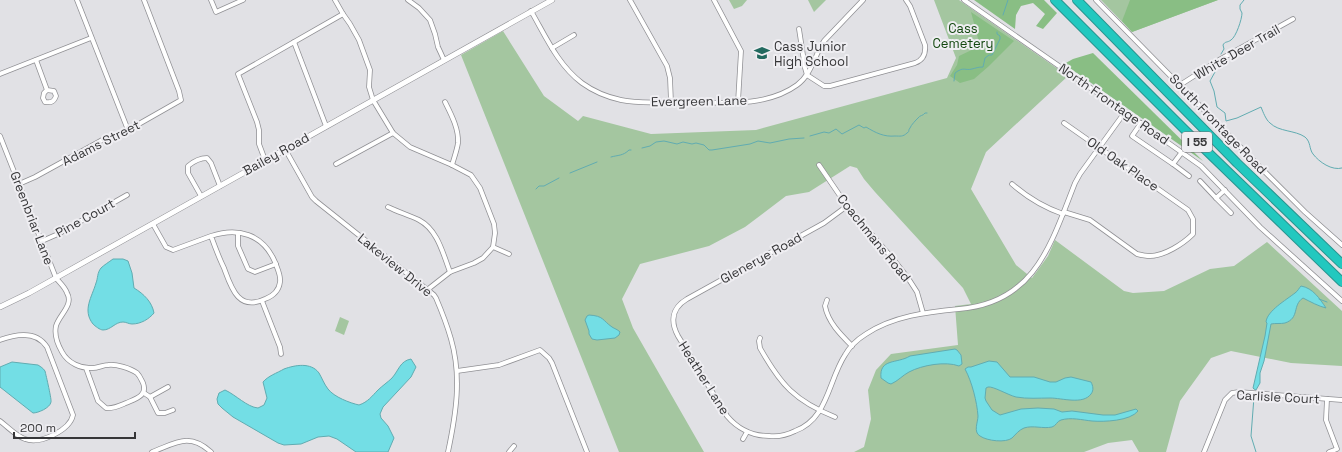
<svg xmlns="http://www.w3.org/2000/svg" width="1342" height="452" viewBox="0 0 1342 452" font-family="'Space Grotesk',sans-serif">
	<rect width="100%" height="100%" fill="#e1e1e5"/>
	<g fill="#a4c6a0">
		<polygon points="729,0 747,0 742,6 734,9"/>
		<polygon points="808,0 826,0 814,12"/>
		<polygon points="934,0 959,0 1068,76 986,152 971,189 1016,265 1032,278 1048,256 1055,240 1124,291 1133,293 1164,291 1210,269 1234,266 1267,242 1342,311 1342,366 1291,363 1231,351 1211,358 1180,401 1166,452 1139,452 1132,440 1108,443 1084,452 854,452 864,447 871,419 868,390 876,370 891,354 958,345 955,306 971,304 963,288 875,192 864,179 857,168 850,166 809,192 786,196 745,227 709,246 640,264 622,299 633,328 704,452 619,452 461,55 503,31 544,96 578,121 583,116 651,134 756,130 947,78 956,58"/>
		<polygon points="1101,0 1218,0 1132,32"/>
		<polygon points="340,317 349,321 344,335 335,331"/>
	</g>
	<g fill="#89be84">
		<polygon points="974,0 1044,0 1057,13 1043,29 1036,26 1045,14 1033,3 1021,6 1016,15 1015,29"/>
		<polygon points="1130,0 1218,0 1132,32 1122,21"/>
		<polygon points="971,12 1014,41 989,66 974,79 960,83 950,76 957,65 959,56 980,46"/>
		<polygon points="1093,53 1203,161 1064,64 1073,59"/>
	</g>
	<g fill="#73dee5" stroke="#61acb1">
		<path d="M113,259H123L128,261L132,273L134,288C144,294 152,302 154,313C149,319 141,324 132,324C129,324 126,322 123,322C115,322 111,330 103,330C100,330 95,326 93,324C82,310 92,297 96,283C98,278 97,273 101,268C104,265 109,262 113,259Z"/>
		<path d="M1301,286C1313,288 1320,299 1326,308C1318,306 1311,302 1303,298C1292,305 1300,318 1285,323C1281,324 1275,323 1271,324L1264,361L1260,373V383L1256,390L1254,389L1253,388L1265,336L1267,323L1266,322C1267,311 1286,300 1295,293C1298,291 1299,288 1301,286Z"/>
		<path d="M589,315C604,316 602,320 612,327C615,329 617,329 620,332L619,335L615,338L597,340L592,339L589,334V331L585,320L587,316Z"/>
		<path d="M955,349L957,350L961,355L962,364L959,366C946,361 922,365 909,372C903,375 898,381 891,384L888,383L881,378C879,358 897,364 910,356Z"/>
		<path d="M411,359L416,367L411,377L383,407L380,414L381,418L388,426L394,438L388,452H356L337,439L329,436L318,437L301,444L284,445L278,443L233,417L222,408L218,404L217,399L219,393L225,390C236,395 247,407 258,408L264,405L267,398L263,382C268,376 277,373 284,369C295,365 311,362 319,373C322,378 324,384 328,389C334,397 350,403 359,405C368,402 372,396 378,390C382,386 388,382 392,378C399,370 400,361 411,359Z"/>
		<path d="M989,361L997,362L1010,377H1034L1050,382H1056L1065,378L1071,377L1091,382C1093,386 1094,390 1091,394C1083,405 1062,398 1050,398C1039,398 1027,399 1016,397C1008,395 993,386 988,387L986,388L985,398L986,401L992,410L1000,415L1021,409L1038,408L1054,409L1062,412L1072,411L1103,415H1115L1136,409L1138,411C1130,421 1104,422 1092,421C1082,420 1071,417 1061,420C1057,421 1056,426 1052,427C1043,429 1033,425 1024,428C1019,430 1016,434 1012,438C1006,443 987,441 980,436C973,432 978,422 978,416C977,402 972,382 965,369L968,367H971Z"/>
		<path d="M12,362L38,365C41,367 43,368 45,371C46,375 52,401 51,402C50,408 38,413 33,413L0,387V367Z"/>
	</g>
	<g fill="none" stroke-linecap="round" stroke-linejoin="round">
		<g stroke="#61acb1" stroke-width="1">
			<polyline points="1003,15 1008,0"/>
			<path d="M1221,54L1224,49L1223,45C1225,41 1227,43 1231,40C1236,37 1242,19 1242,13L1240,9V5L1244,0"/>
			<path d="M1213,71L1215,72L1210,81L1214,91L1217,107L1225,113L1226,121L1237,118L1261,107C1263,112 1266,120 1270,123C1279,132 1295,130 1305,137C1311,142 1309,149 1313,154C1319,162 1332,171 1342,168"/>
			<path d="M954,81L955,73C964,66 965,71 972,69C976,68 978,67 983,67L985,58L989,55H992L1000,39V36L997,34V32"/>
			<path d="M810,136L824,132L829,133L836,129L842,134L859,125L864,128L866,127C876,133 884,137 895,136C900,136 903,137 907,133C911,130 907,132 910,128C911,125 916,120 918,118C920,115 923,116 925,113H927"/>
			<polyline points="642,148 650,146 656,142 664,141 677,144 683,142 692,144 696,143 704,145 709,150 712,150 750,144 758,141 770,143 789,139 804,138"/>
			<path d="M611,157C618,155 623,156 629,150H631"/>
			<polyline points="570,173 597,162"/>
			<polyline points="536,189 539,186 544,186 559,178"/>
			<polyline points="1319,299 1327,302"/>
			<polyline points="1254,397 1251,436 1256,452"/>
		</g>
		<defs>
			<g id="minor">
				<polyline points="77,0 128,130"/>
				<polyline points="211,0 216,12 243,0"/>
				<polyline points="335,0 343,14 350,24 359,40 370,70 369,87 373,100 393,133 410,147 452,165 471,175 480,188 494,224 495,233 493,247 483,258 474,263 450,272 427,290"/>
				<polyline points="408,0 419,8 430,20 435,34 438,47 444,60"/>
				<polyline points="630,0 667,66 670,78 671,102"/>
				<polyline points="714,0 741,51 738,102"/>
				<polyline points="964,0 1092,89 1201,166 1260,227 1342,301"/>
				<polyline points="1096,0 1260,167 1305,212 1342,245"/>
				<path d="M531,11C546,37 558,65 582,83C593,91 607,97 621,100C639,104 659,102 678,102C717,102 764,109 797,85C812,74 814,56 824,41L863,0"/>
				<path d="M799,29L805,68L807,75L824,86H830L915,63C923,60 926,54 925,45L910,6L906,0"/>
				<polyline points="294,42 326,126"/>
				<polyline points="552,48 574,35"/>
				<path d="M36,60L47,90L44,93L43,98L45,102C51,103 54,102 56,96L54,91L47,90"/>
				<polyline points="0,74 91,38"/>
				<polyline points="1180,85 1219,60 1293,19"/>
				<path d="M445,102C451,114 459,129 458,143C457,150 454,158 452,165"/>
				<polyline points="1141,123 1132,136 1173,164 1182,152"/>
				<path d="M0,136L56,278C60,283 65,287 67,293C74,305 59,315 56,326C54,335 58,345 62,352C68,363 81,369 93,368C98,368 103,365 108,365C116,364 130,368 137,373C140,376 141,379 143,383C148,396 135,399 126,403C119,406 113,409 106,408L98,401L86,368"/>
				<path d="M285,149L312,197L316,201L434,295L436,298C442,312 447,325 451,339C462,377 456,414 448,452"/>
				<polyline points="265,160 259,144 259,130 257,122 238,74 343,14"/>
				<polyline points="336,164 393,133"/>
				<polyline points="1173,164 1189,176"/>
				<polyline points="819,165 847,206 893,259 908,278 917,292 923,313"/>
				<polyline points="1200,181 1216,198 1225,190"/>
				<polyline points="19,184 35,177 104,139 123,133 181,100 179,91 144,0"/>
				<path d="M1012,184C1028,198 1043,207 1063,214"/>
				<path d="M201,196L188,173V166C194,161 199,158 207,158L211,163L220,186"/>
				<polyline points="1216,198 1231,213"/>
				<path d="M847,206L824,223L687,299C672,308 670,321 678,336L727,416C737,428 752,436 769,436C778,437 787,435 795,431C828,419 828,381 845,355C850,346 858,339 866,334C893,316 927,312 959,309C1035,303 1051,244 1075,183L1080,174L1125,112"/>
				<path d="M388,207C398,212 409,215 419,220C438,230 443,254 450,272"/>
				<path d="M1064,212L1090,220L1137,254C1141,255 1145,256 1150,256C1164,256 1183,244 1193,234V219L1188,210L1064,123"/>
				<path d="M153,224L166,247L173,250L211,236C215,247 219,258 224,268C231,287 238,312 265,299C273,296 279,291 280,282C281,275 277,268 275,262C263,234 238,227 211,236"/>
				<polyline points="238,234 238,246 248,269 255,272 276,264"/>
				<polyline points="42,241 58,234 127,195"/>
				<polyline points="493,247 509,254"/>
				<path d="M827,300L825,306C828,322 840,334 852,346"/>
				<polyline points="262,301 280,347 281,354"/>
				<path d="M760,338L759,341L760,348C781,385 795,401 835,417"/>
				<path d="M0,340C16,334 36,330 47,347L73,415C70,430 40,445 25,439C16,436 8,427 0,421"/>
				<polyline points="457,371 499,365 540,350 549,358 552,363 587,452"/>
				<polyline points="144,393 150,397 158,413 165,413 173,410"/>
				<polyline points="150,397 168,387"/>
				<polyline points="1327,399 1326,420 1337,449 1329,452"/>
				<polyline points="743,439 747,432"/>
				<path d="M152,452C176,443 189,432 211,452"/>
				<polyline points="509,452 514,446"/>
				<polyline points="1204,452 1225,400 1232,393 1239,392 1342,400"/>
			</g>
			<polyline id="tertiary" points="0,307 29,293 552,0"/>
			<g id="motorway">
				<polyline points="1055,0 1186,131 1342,282"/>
				<polyline points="1077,0 1237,163 1342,264"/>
			</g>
		</defs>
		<use href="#minor" stroke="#909094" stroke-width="5.5"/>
		<use href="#tertiary" stroke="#909094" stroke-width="6"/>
		<use href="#motorway" stroke="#299590" stroke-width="10"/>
		<use href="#minor" stroke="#fff" stroke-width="4"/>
		<use href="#tertiary" stroke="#fff" stroke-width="5"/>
		<use href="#motorway" stroke="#22c8bf" stroke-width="8"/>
	</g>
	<defs>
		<symbol id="school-bare" viewBox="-9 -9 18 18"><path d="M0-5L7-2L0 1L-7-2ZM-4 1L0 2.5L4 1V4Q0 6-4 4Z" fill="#226a5f" stroke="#efeef2" stroke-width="2.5" paint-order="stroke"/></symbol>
	</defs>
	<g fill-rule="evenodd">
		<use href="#school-bare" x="751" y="42" width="22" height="22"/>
	</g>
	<g text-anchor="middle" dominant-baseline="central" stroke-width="4" stroke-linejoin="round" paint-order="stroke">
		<rect fill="#efeef2" stroke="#6e6d70" stroke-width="1" x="1182" y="132" width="30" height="20" rx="3"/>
		<g font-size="12" font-weight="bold" fill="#363638">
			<text x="1197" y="142">I 55</text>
		</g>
		<g font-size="13" fill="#13480f" stroke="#efeef2">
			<text x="963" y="28">Cass<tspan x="963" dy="15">Cemetery</tspan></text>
		</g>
		<g font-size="13" fill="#363638" stroke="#efeef2" text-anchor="start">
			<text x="774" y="46">Cass Junior<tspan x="774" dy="15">High School</tspan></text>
		</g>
		<g font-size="13" fill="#363638" stroke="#efeef2">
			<text transform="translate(1237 52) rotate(-30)">White Deer Trail</text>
			<text transform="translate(699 101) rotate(-1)">Evergreen Lane</text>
			<text transform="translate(1114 104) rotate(35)">North Frontage Road</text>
			<text transform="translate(1218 124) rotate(46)">South Frontage Road</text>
			<text transform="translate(101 143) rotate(-27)">Adams Street</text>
			<text transform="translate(276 154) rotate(-29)">Bailey Road</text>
			<text transform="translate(1123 164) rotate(35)">Old Oak Place</text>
			<text transform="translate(32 218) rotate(69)">Greenbriar Lane</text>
			<text transform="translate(85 218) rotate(-29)">Pine Court</text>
			<text transform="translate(874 238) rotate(51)">Coachmans Road</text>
			<text transform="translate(761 258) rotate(-29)">Glenerye Road</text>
			<text transform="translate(395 265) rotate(39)">Lakeview Drive</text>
			<text transform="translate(704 378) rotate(58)">Heather Lane</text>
			<text transform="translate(1278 397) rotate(3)">Carlisle Court</text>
		</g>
	</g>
	<path d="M14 432v6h121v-6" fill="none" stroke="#363638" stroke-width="2"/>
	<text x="20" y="432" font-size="12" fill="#363638" stroke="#efeef2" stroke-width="3" paint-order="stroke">200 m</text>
</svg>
